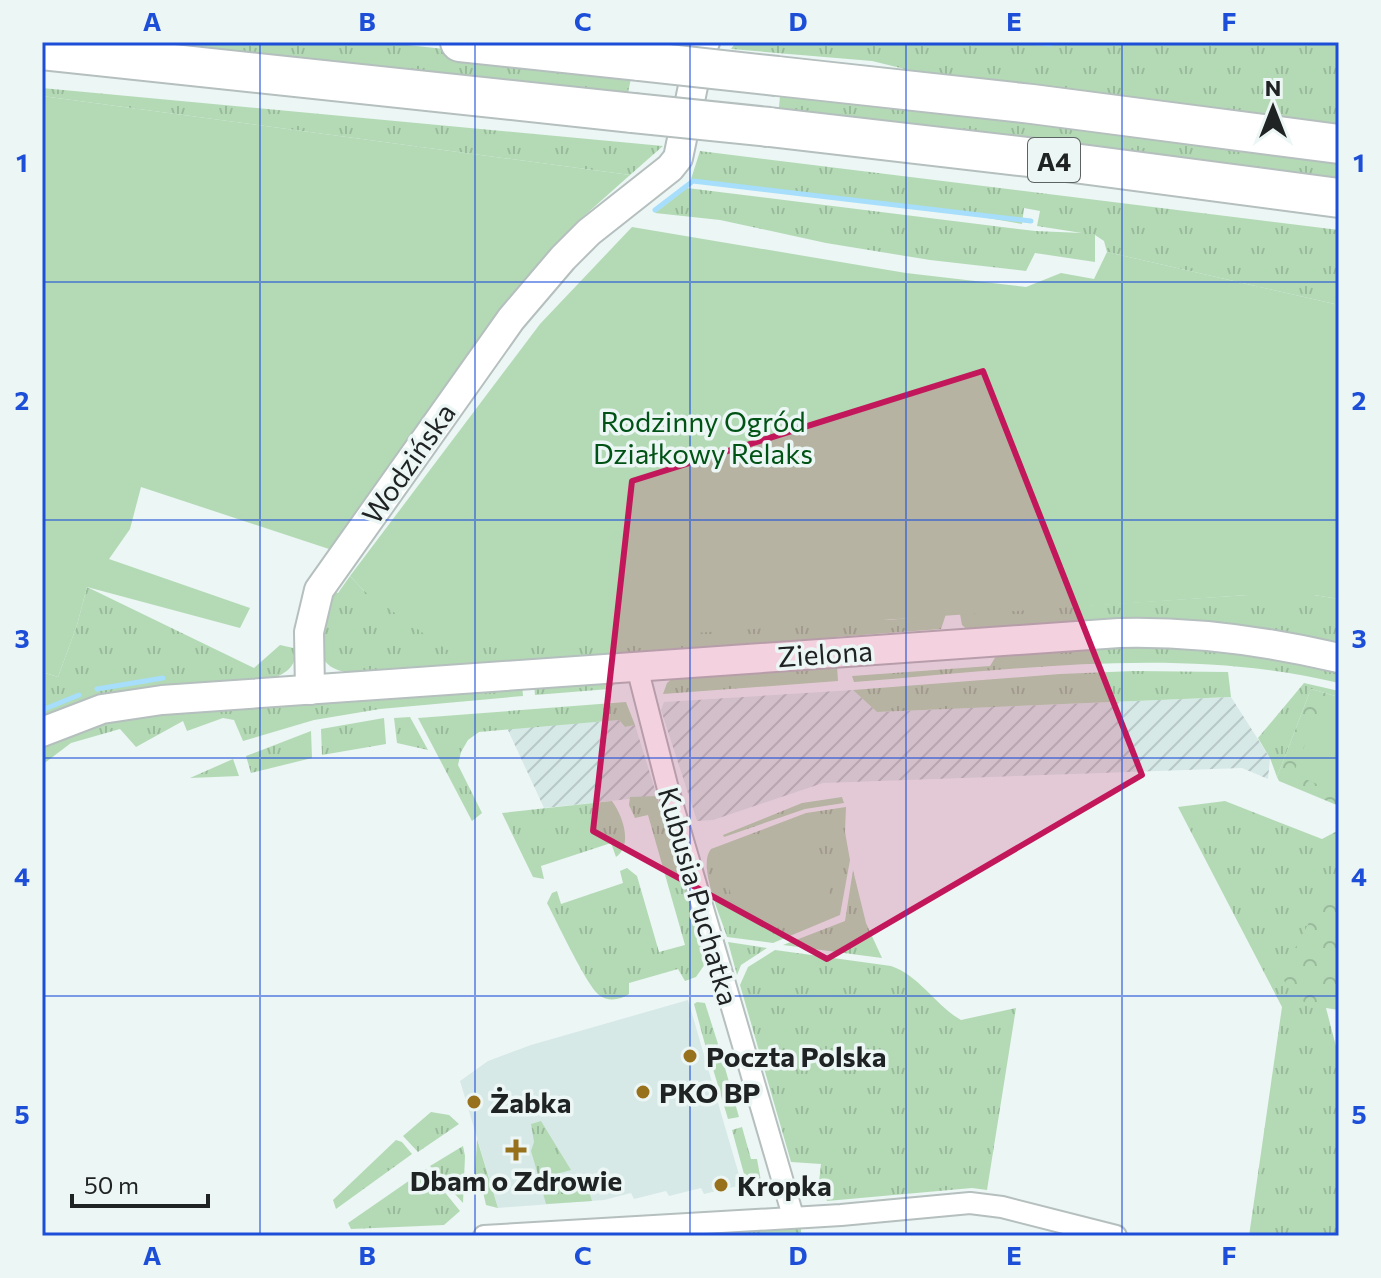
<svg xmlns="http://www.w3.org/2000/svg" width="1381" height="1278" viewBox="0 0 1381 1278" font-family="Commissioner,sans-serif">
	<defs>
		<pattern id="industrial-furrows" width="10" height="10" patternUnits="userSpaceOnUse" patternTransform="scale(2)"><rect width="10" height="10" fill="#d6e9e7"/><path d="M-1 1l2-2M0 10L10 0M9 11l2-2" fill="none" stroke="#b7c8c6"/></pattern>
		<pattern id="grass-tufts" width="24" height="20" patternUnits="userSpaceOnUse" patternTransform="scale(2)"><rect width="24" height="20" fill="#b3dab5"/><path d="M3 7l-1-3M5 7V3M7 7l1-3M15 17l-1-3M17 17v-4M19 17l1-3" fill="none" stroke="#9abb9b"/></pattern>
		<pattern id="park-crowns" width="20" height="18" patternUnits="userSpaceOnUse" patternTransform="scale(2)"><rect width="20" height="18" fill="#b3dab5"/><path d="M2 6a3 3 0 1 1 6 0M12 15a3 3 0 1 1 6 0" fill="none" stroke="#9abb9b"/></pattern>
	</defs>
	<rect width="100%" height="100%" fill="#ecf6f5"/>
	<polygon fill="#d6e9e7" points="688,1000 742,1185 704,1194 701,1188 669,1196 666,1191 634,1199 631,1193 604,1200 498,1208 460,1081 488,1061 531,1045"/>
	<g fill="url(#industrial-furrows)">
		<polygon points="853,690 877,712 1231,697 1270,758 1268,779 1242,768 823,783 713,820 697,821 661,710 664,702"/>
		<polygon points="619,720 625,727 635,725 657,796 544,808 507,728"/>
	</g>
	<g fill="url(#grass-tufts)">
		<polygon points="63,42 379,42 633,69 626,102"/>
		<polygon points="736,42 1339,42 1339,127 917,72 872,61 731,49"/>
		<polygon points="781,86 1339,158 1339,188 778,117"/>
		<polygon points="42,88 663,146 630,175 42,96"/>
		<polygon points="700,151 1339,230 1339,305 1107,252 1104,241 1095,235 1095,262 1035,253 1026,271 930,260 826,243 720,220 655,213 687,188 1035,231 1082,233 1037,226 1040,211 1024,208 1022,224 936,209 691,179"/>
		<path d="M350,576L364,591L889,620L946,614L941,629L835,637L834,642L553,664L346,672C303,665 324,619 332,591L338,593Z"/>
		<path d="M87,587L254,668L280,645L298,649C294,667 289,672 271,679L177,684L122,693L42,720V672L58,677L77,625Z"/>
		<polygon points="1248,595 1314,595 1339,599 1339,646 971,633 962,625 960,614"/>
		<path d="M1160,644L1203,645L1339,668V683C1181,645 1014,670 854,682L852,676L990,666L999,651Z"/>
		<polygon points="837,665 838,681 663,694 667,683 674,677"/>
		<polygon points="1134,671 1228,672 1231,697 877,712 853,690 1060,674"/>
		<polygon points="617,682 609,689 535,695 534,684"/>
		<polygon points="1304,683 1339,691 1339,697 1311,689 1277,777 1270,758 1258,738"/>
		<path d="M522,685L523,696L380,709L314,720L243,741L234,720L223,718L187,731L183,721L136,747L120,729L71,743L42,765V748C70,728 100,721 133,713Z"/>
		<polygon points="626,702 635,725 625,727 619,720 479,732 468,740 461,752 458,765 482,813 472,821 418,718"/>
		<polygon points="410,717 428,750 397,743 394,718"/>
		<polygon points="384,718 386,744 322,755 321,729"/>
		<polygon points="311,731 312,758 251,773 246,756"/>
		<polygon points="233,759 239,776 190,778"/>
		<path d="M657,796L703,947L705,964L696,977L685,981L678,969L629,983V994C620,1000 608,1002 599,995C586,984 557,922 547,903L552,893L557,891L561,904L623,883L620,871L627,868L637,876L659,952L685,945L648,815L635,818L629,805L630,797Z"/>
		<polygon points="842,797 844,803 805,809 724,837 723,835 802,803"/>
		<path d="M612,801C623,816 633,845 616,857L611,843L541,866L544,879L533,877L502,813Z"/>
		<polygon points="1225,801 1322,839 1339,830 1339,1010 1326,1008 1339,1058 1339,1236 1249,1236 1282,1007 1178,807"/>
		<path d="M846,807L845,832L850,860L840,915L773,943L727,937C721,917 697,865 711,849L806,813Z"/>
		<polygon points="853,870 866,923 882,958 783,945 845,921"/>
		<polygon points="728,942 767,948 741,965 737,975"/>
		<path d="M775,950L891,966C920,976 935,1005 961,1020L1016,1008L987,1190L972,1188L827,1201L819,1182L821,1164L791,1162L740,985L748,967Z"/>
		<polygon points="697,1002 705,1003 718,1044 716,1047 706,1048 694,1004"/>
		<polygon points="721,1054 739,1117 728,1119 710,1059"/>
		<polygon points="431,1112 449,1115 459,1124 418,1152 403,1136"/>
		<polygon points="541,1121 571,1170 545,1177 538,1175 531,1151 534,1142 531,1124"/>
		<polygon points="742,1127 751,1159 757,1159 761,1181 747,1185 732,1130"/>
		<polygon points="477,1139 498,1208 486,1205 483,1192 474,1194"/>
		<polygon points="396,1140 402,1142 412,1154 336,1209 333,1200"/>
		<polygon points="463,1146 465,1156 463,1203 430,1166"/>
		<polygon points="426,1169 460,1211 444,1225 351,1229 348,1223"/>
		<polygon points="574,1177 586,1181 592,1201 546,1204 542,1190 548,1184"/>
		<polygon points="801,1226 801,1236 741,1236 741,1230"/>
	</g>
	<g fill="url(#park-crowns)">
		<polygon points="1311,689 1339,697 1339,806 1279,781 1277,777"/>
		<path d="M1330,884L1339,887V1001L1330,997C1305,1012 1291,997 1281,974Z"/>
	</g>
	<g fill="#b3dab5">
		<polygon points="42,96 630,175 575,224 447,384 379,486 332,550 141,487 130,529 109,559 250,608 240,628 87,587 77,625 58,677 42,672"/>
		<polygon points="632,227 906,273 1026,287 1061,273 1094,279 1107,252 1339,305 1339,599 1314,595 1248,595 447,650 364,591 350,576 540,324"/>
		<polygon points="1324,698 1339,704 1339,793 1293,774"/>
		<polygon points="808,821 835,910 744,938 717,849"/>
	</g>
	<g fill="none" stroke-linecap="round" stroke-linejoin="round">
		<g stroke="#a6defb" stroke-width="5">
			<polyline points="1029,42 1050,44"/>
			<polyline points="655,210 693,181 1031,221"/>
			<polyline points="97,689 163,678"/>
			<polyline points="42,710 79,695"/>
		</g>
		<defs>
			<g id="street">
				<polyline points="637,667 668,789 793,1216"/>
				<polyline points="484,1236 841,1215 970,1203 1002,1207 1116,1236"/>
			</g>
			<g id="secondary">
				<polyline points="310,690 309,632 319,590 511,319 563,258 589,232 670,168 678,158 701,48 705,42"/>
				<path d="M42,732L102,709L162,700L1119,633C1194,631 1266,641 1339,658"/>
			</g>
			<g id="highway">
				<polyline points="460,42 640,61"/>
				<polyline points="42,50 633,113"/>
				<polyline points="777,76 1032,104 1339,144"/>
				<polyline points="769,127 1028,157 1339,198"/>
			</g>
		</defs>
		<use href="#street" stroke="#b5bfbe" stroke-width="24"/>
		<use href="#secondary" stroke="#b5bfbe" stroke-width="32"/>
		<use href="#highway" stroke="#b5bfbe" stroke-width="42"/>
		<use href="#street" stroke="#fff" stroke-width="20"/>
		<use href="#secondary" stroke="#fff" stroke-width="28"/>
		<use href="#highway" stroke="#fff" stroke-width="38"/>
		<defs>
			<g id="highway-bridge">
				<polyline points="640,61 777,76"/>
				<polyline points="633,113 769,127"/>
			</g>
		</defs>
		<use href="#highway-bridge" stroke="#b5bfbe" stroke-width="42" stroke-linecap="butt"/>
		<use href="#highway-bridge" stroke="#fff" stroke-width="38"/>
	</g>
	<path fill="#c2185b" fill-opacity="0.2" stroke="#c2185b" stroke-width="6" stroke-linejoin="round" d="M983,371L1142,775L827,959L593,831L632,481Z"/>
	<path fill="none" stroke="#1d4ed8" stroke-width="2" stroke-opacity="0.55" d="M260,42V1236M475,42V1236M690,42V1236M906,42V1236M1122,42V1236M42,282H1339M42,520H1339M42,758H1339M42,996H1339"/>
	<g fill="#97711b" stroke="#ecf6f5" stroke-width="3">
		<circle cx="690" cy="1056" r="8"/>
		<circle cx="643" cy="1092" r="8"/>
		<circle cx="474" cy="1102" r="8"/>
		<path d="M512 1138h8v8h8v8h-8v8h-8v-8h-8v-8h8z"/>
		<circle cx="721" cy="1185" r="8"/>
	</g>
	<g text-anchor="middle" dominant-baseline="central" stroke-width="7" stroke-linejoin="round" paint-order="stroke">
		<rect fill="#ecf6f5" stroke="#5d6262" stroke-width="2" x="1028" y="138" width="52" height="44" rx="6"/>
		<g font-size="26" font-weight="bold" fill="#202323">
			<text x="1054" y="160">A4</text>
		</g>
		<g font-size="28" fill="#005215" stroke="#ecf6f5">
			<text x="703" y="421">Rodzinny Ogród<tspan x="703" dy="32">Działkowy Relaks</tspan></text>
		</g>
		<g font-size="28" fill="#202323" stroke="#ecf6f5">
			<text transform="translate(408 463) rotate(-55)">Wodzińska</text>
			<text transform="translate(825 653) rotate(-4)">Zielona</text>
			<text transform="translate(699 896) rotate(74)">Kubusia Puchatka</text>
		</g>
		<g font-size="28" font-weight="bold" fill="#202323" stroke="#ecf6f5" text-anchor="start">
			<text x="706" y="1056">Poczta Polska</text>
			<text x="659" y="1092">PKO BP</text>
			<text x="490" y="1102">Żabka</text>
			<text x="516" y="1180" text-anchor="middle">Dbam o Zdrowie</text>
			<text x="737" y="1185">Kropka</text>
		</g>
	</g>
	<rect width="1381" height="1278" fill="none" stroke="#ecf6f5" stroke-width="88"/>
	<g transform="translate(1273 108)" stroke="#ecf6f5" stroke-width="6" paint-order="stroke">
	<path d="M0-6L14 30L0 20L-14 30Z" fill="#202323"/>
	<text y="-12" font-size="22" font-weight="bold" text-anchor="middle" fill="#202323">N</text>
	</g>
	<path d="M72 1194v12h136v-12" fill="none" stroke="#202323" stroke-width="4"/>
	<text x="84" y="1194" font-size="24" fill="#202323" stroke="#ecf6f5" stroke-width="6" paint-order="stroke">50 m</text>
	<rect x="44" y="44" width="1293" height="1190" fill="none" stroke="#1d4ed8" stroke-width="3"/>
	<g font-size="26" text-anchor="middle" font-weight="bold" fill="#1d4ed8">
		<text x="152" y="31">A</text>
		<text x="367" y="31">B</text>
		<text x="583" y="31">C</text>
		<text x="798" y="31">D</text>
		<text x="1014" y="31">E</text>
		<text x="1229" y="31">F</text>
		<text x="22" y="172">1</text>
		<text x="1359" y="172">1</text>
		<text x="22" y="410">2</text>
		<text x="1359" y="410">2</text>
		<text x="22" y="648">3</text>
		<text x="1359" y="648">3</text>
		<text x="22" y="886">4</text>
		<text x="1359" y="886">4</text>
		<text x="22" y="1124">5</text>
		<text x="1359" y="1124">5</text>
		<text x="152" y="1265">A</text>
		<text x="367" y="1265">B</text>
		<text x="583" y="1265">C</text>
		<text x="798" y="1265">D</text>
		<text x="1014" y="1265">E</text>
		<text x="1229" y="1265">F</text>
	</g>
</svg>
